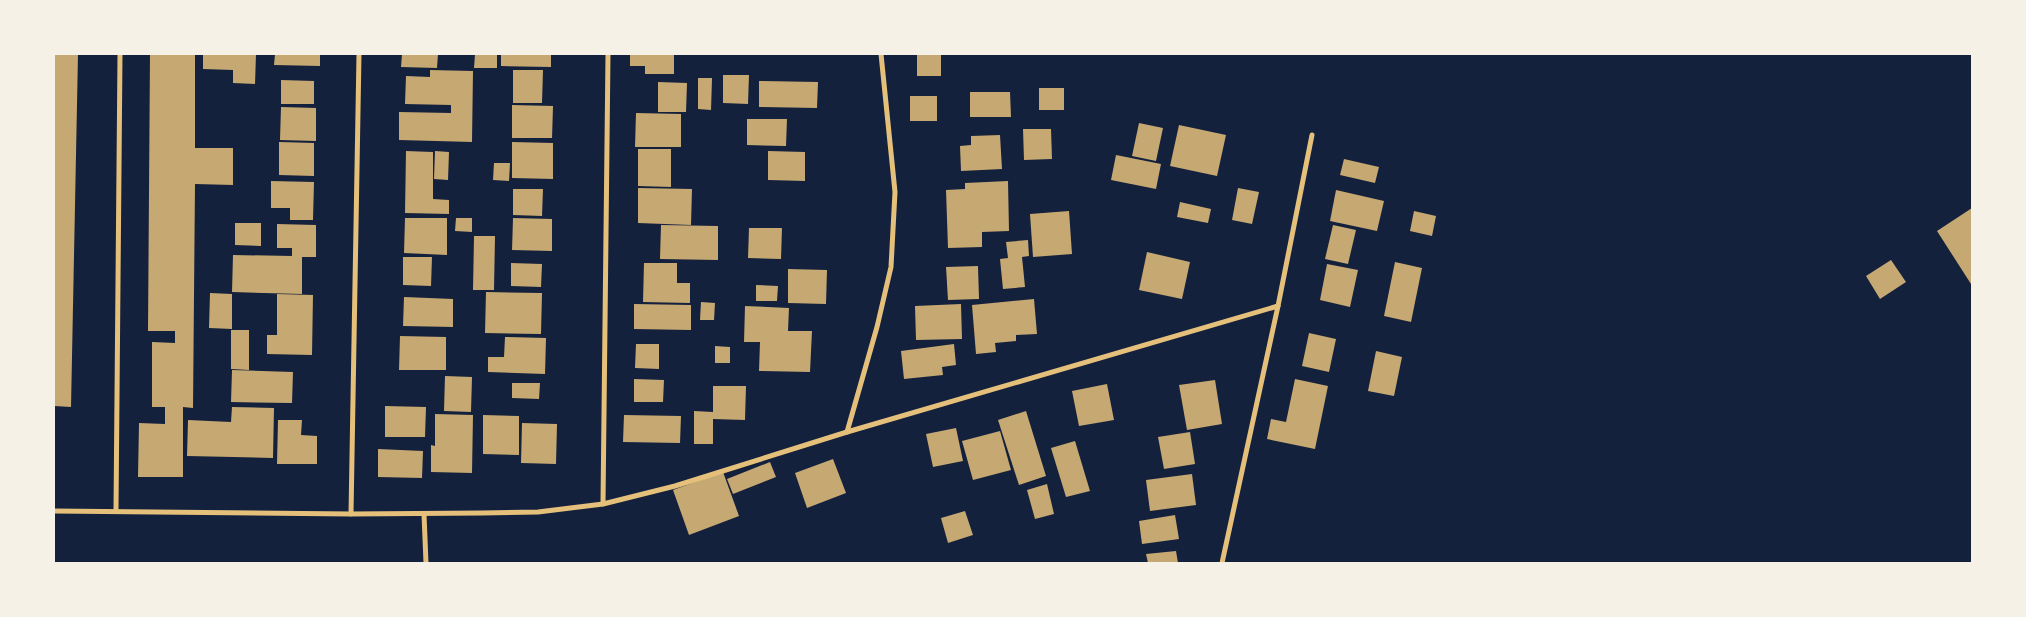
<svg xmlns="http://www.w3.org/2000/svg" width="2026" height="617" viewBox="0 0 2026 617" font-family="Signika,sans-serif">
	<rect width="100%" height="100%" fill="#14213d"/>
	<g fill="#c6a872">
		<polygon points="54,54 78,54 71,407 54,406"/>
		<polygon points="150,54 195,54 195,148 233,148 233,185 195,184 193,408 183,407 183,477 138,477 139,423 165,424 165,407 152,407 152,342 175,343 175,331 148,331"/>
		<polygon points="203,54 256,54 255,84 233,83 233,70 203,69"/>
		<polygon points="275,54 320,54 320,66 274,65"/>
		<polygon points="402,54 438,54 437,68 401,67"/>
		<polygon points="475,54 497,54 497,68 474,68"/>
		<polygon points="501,54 551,54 551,67 501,66"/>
		<polygon points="630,54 674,54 674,74 645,74 645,66 630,66"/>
		<rect x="917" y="54" width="24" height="22"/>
		<polygon points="430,70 473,71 472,142 399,140 399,112 451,113 451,105 405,104 406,76 430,77"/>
		<polygon points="513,70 543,70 542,103 513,103"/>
		<polygon points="723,75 749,75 748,104 723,103"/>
		<polygon points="698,78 712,78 711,110 698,109"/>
		<polygon points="281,80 314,81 314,104 281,104"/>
		<polygon points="759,81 818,82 817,108 759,107"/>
		<polygon points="658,82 687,83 686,112 658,112"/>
		<rect x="1039" y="88" width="25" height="22"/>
		<polygon points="970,92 1010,92 1011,117 970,117"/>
		<rect x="910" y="96" width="27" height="25"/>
		<polygon points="512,105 553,106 552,138 512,138"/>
		<polygon points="281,107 316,108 316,141 280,140"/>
		<polygon points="636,113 681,114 681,147 635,147"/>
		<polygon points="747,119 787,119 786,146 747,145"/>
		<polygon points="1139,123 1163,128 1156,161 1132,156"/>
		<polygon points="1179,125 1226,135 1217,176 1170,166"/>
		<polygon points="1023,129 1051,129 1052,159 1024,160"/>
		<polygon points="1000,135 1002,169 961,171 960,146 971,145 971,136"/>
		<polygon points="279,142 314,143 314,176 279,175"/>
		<polygon points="512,142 553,143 553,179 512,178"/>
		<polygon points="638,149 671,149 671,187 638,186"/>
		<polygon points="406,151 433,152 433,199 449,200 449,214 405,213"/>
		<polygon points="435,151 449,152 448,180 434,179"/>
		<polygon points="768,151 805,152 805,181 768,180"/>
		<polygon points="1116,155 1161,164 1156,189 1111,180"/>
		<polygon points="1344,159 1379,167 1375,183 1340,175"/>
		<polygon points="494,163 510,163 509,181 493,180"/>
		<polygon points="271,181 314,182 313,220 290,220 290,208 271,208"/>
		<polygon points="1008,181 1009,231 982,232 982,247 948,248 946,190 965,189 965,183"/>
		<polygon points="638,188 692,189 691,225 638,223"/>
		<polygon points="1238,188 1259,192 1252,224 1232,220"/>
		<polygon points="513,189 543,189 542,216 513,215"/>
		<polygon points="1336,190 1384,201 1377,231 1330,221"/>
		<polygon points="1180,202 1211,209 1208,223 1177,217"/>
		<polygon points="1972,208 1972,283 1971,284 1937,231"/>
		<polygon points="1069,211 1072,254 1033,257 1030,214"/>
		<polygon points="1414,211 1436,216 1432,236 1410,231"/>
		<polygon points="405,218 447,218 447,255 404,253"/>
		<polygon points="456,218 472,218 472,232 455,231"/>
		<polygon points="513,218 552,219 552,251 512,250"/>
		<polygon points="235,223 261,223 261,246 235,245"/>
		<polygon points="277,224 316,225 316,257 302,257 302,294 232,292 233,255 292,256 292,248 277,248"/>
		<polygon points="661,225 718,226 718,260 660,259"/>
		<polygon points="1333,225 1356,230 1348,264 1325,259"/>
		<polygon points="749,228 782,228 781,259 748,258"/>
		<polygon points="474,236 495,236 494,290 473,290"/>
		<polygon points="1028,240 1029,256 1022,257 1025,287 1003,289 1000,259 1008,258 1006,242"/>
		<polygon points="1147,252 1190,262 1182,299 1139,290"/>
		<polygon points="403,257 432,257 431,286 403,285"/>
		<polygon points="1891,260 1906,282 1880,299 1866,276"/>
		<polygon points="1395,262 1422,268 1411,322 1384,316"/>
		<polygon points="511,263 542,264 541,287 511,286"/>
		<polygon points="644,263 677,263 677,283 690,283 690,303 643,302"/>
		<polygon points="1327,264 1358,270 1350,307 1320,300"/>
		<polygon points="978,266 979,299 948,300 946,267"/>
		<polygon points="788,269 827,270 826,304 788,303"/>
		<polygon points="756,285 778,286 777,301 756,301"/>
		<polygon points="486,292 542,293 541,334 485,333"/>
		<polygon points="210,293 232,294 232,329 209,328"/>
		<polygon points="277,294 313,295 312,355 267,354 267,335 277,335"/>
		<polygon points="404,297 453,299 453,327 403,326"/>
		<polygon points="1034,299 1037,334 1016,335 1016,341 995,343 996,352 976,354 972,305"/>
		<polygon points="701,302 715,303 714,320 700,320"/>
		<polygon points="634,304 691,305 691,330 634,329"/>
		<polygon points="961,304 962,339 916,340 915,306"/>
		<polygon points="745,306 789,308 788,331 812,331 810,372 759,371 760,342 744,342"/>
		<polygon points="231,330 249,330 249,370 231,369"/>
		<polygon points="1309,333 1336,339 1329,372 1302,366"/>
		<polygon points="400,336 446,337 446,370 399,370"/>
		<polygon points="505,337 546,338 545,374 488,372 488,357 504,357"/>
		<polygon points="636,344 659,344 659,369 635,368"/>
		<polygon points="954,344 956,365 942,367 943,375 904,379 901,351"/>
		<polygon points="715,346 730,347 730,363 715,363"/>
		<polygon points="1376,351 1402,357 1394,396 1368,391"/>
		<polygon points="232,370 293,372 292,403 231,402"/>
		<polygon points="445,376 472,377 471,412 444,411"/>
		<polygon points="634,379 664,380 663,402 634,402"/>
		<polygon points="1295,379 1328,386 1315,449 1267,439 1271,419 1286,422"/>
		<polygon points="1215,380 1222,424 1187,430 1179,385"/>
		<polygon points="512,383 540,383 539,399 512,398"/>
		<polygon points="1107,384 1114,420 1079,426 1072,391"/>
		<polygon points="713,386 746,386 745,420 713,419 713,444 694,444 694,411 713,412"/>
		<polygon points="385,406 426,407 425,437 385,437"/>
		<polygon points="232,407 274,408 273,458 187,456 188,420 231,422"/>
		<polygon points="1026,411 1046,476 1019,485 998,420"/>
		<polygon points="435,414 473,415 472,473 431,472 431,445 435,446"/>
		<polygon points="483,415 519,416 519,455 483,454"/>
		<polygon points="624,415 681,416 680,443 623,442"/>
		<polygon points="278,420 302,420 301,435 317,436 317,464 277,464"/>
		<polygon points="522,423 557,424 556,464 521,463"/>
		<polygon points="956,428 963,461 933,467 926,434"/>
		<polygon points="1000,431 1011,470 973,480 962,441"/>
		<polygon points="1190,432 1195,464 1164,469 1158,437"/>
		<polygon points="1075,441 1090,491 1066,497 1051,448"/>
		<polygon points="378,449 423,451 422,478 378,477"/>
		<polygon points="833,459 846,493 807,508 795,473"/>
		<polygon points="770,462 776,477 733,494 727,479"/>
		<polygon points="723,472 739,516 689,535 673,490"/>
		<polygon points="1192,474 1196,505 1150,511 1146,480"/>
		<polygon points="1047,484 1054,514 1035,519 1027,490"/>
		<polygon points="965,511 973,535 948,543 941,518"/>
		<polygon points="1175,515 1179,539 1142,544 1139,521"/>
		<polygon points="1176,551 1178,563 1148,563 1146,554"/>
	</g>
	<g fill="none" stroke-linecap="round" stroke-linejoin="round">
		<g stroke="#e5c07b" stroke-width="5">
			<polyline points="847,432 877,327 891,267 895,192 881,54"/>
			<polyline points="603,504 608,54"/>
			<polyline points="54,511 351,514 482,513 538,512 603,504 675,486 847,432 1278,306"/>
			<polyline points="116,511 120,54"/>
			<polyline points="351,514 359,54"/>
			<polyline points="424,514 426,563"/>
			<polyline points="1222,563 1278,306 1312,135"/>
		</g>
	</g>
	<rect width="2026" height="617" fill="none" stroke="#f6f1e7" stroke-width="110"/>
</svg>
